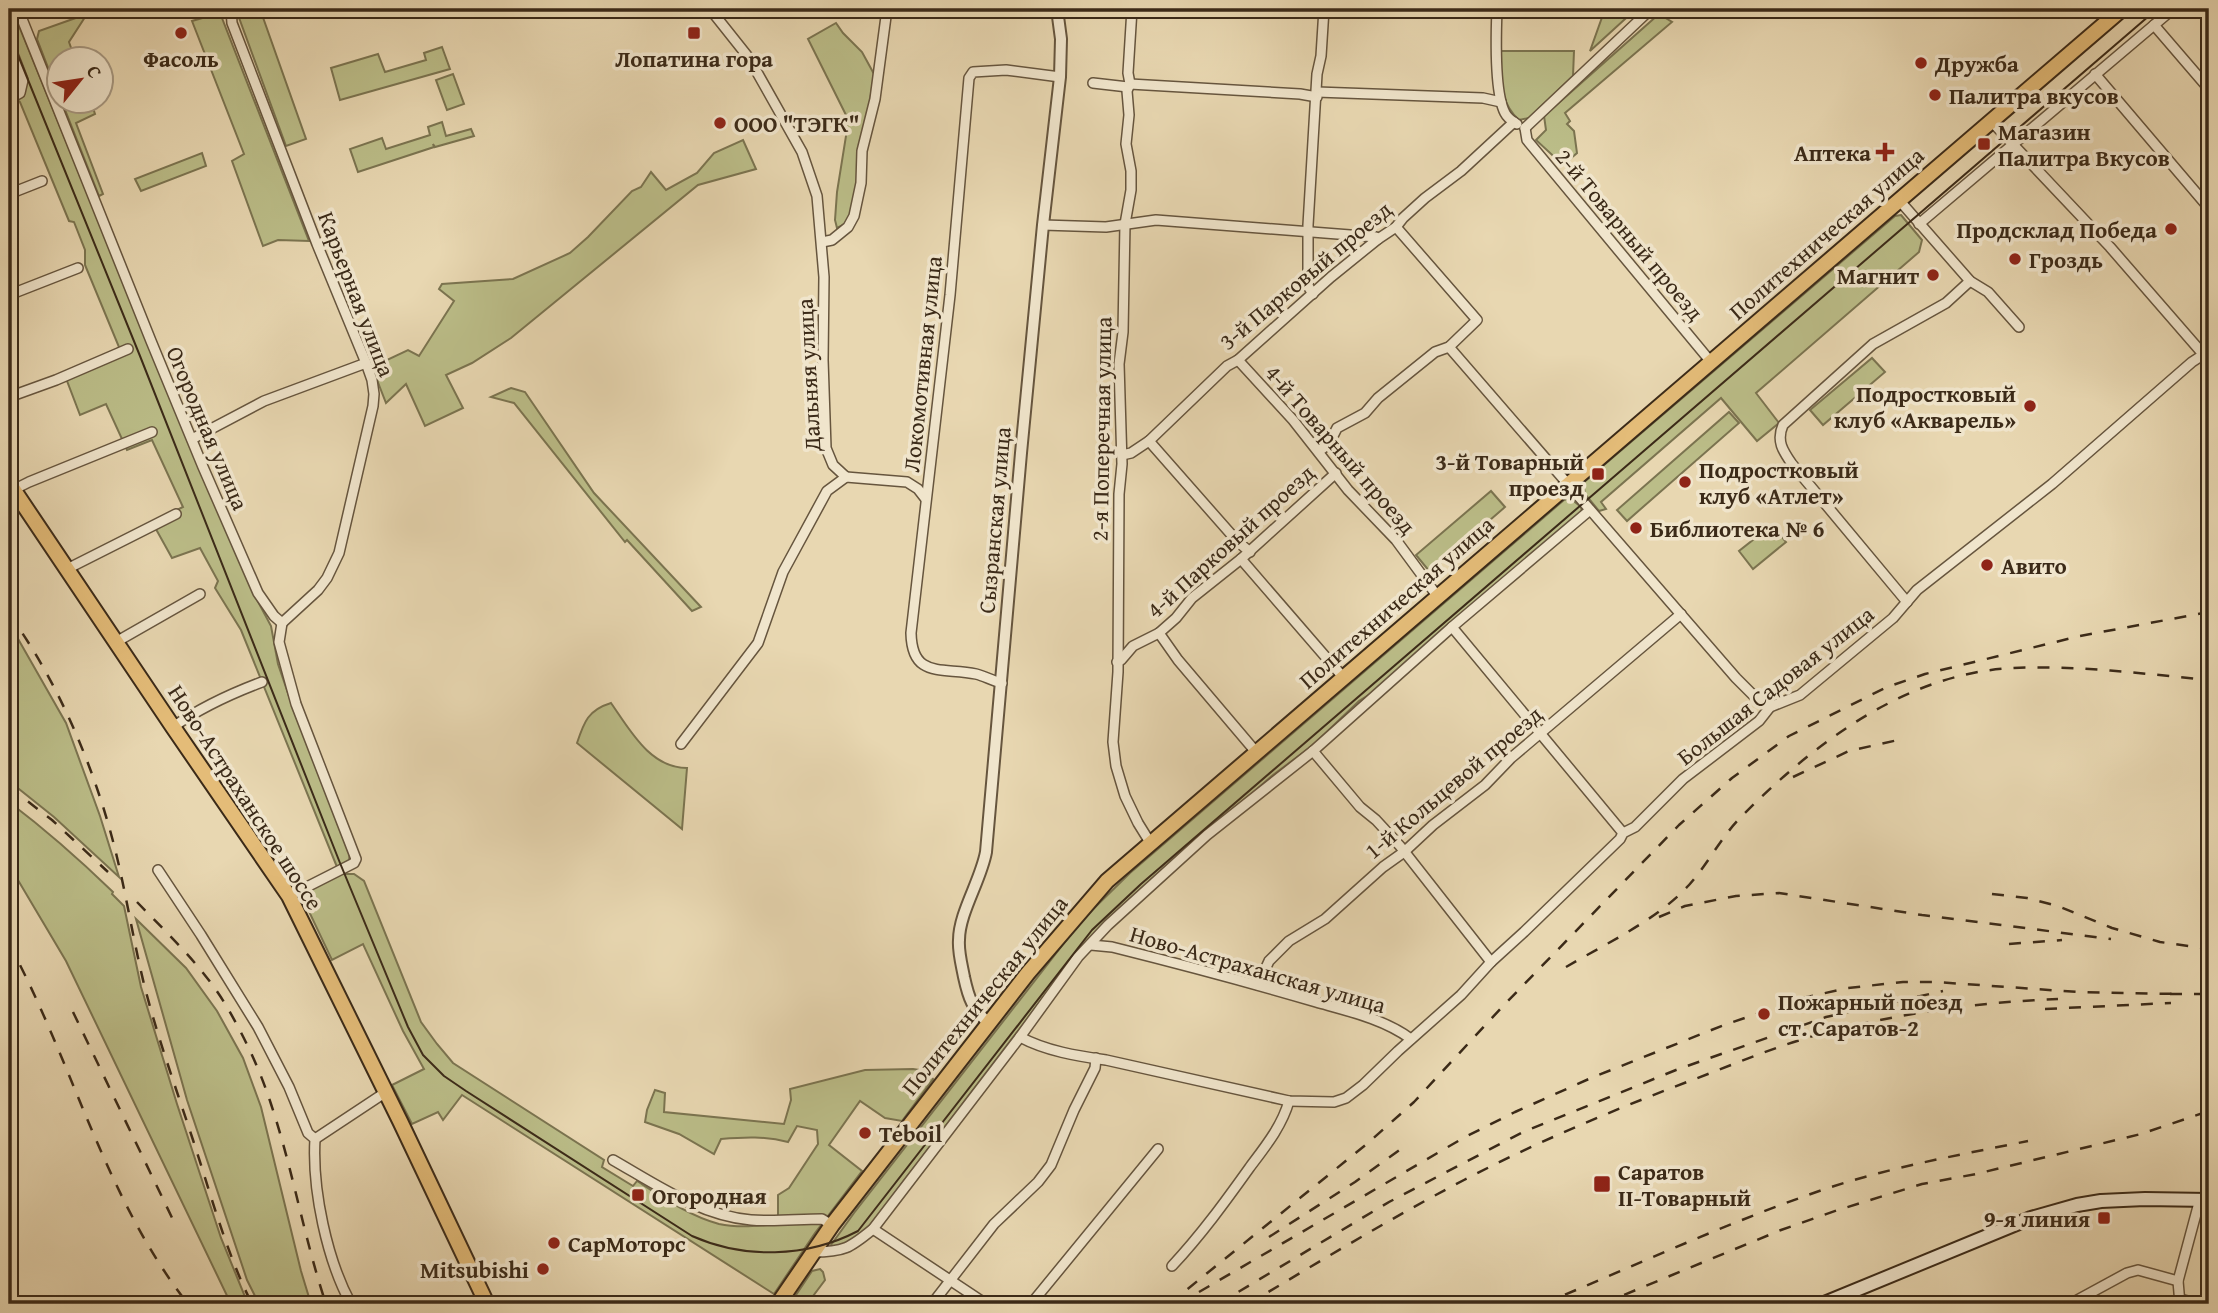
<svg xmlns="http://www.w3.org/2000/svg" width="2218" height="1313" viewBox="0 0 2218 1313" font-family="'Gentium Book Plus',serif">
	<rect width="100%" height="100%" fill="#e8d7b1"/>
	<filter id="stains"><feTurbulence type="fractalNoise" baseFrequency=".00286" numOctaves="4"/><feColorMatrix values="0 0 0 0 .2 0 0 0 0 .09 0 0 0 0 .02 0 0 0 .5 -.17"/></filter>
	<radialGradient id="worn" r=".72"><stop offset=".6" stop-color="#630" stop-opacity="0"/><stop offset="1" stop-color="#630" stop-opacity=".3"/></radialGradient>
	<g fill="#bbbd88" stroke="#7b7450" stroke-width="2">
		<polygon points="9,9 17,21 184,430 255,596 271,626 278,664 292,705 350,852 349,860 337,867 241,630 215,588 218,581 200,548 172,558 152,522 183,507 152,440 127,450 106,404 80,415 64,373 115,351 119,347 85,265 85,250 74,222 69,221 20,102 15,98 27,81 9,39"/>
		<polygon points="260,9 306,139 286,146 238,15"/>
		<polygon points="1605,9 1636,9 1590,51"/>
		<polygon points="220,13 309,241 278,240 263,246 232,161 244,154 192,21"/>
		<polygon points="87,14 69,42 75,59 60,60 59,96 37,39 39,31"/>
		<polygon points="1659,14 1672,22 1565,113 1570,121 1567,124 1574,131 1577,153 1563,165 1536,140 1546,130 1544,116"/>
		<polygon points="836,23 843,33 862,52 874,74 858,182 850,215 845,224 837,228 835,220 837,192 846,136 847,117 808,39"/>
		<polygon points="442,47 450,69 340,100 331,68 378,54 385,72 426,60 424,53"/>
		<path d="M1500,51H1574L1573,76L1529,118L1519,120C1498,101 1502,77 1500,51Z"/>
		<polygon points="453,74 464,104 447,110 436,80"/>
		<polygon points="62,102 91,102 95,114 76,123 103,194 99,196"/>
		<polygon points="442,122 446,136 471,129 474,136 435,147 433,144 434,147 358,172 350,149 382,138 386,149 430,135 428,127"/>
		<polygon points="743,140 756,169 698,185 511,338 472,363 446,375 463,408 425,426 406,384 386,403 372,367 408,350 419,356 454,301 439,289 442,284 513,279 570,253 588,237 632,191 641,187 651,172 666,190 697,173 714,153"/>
		<polygon points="202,153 206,166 141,191 135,179"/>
		<polygon points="1901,215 1922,240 1919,252 1756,393 1779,423 1757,441 1721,398 1601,502 1606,509 1599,511 1585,494 1583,483 1895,216"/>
		<polygon points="1872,358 1885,372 1823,425 1810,410"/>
		<polygon points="511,388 525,392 594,493 701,607 692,611 627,540 625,542 514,403 491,397"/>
		<polygon points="1729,412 1739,423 1627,521 1617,510"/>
		<polygon points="1491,491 1505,507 1430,572 1416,555"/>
		<path d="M1570,498L1581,507L1582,512L1375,691L1359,701L1312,746L1273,775L1231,812L1075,956L868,1228C857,1236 847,1246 833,1247L831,1245L854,1213L1082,920L1130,873L1564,500Z"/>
		<polygon points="1772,525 1786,542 1753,569 1739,551"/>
		<polygon points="9,623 66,723 100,816 119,877 54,817 9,781"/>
		<path d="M611,703C630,730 650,768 687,768L682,829L577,743C584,722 588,710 611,703Z"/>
		<path d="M9,802C46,830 80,860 113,892L112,894L124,906L141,987L177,1104L221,1238L248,1304H231L66,961L9,865Z"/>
		<path d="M341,874H354L364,881L421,1022L437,1044L453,1063L604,1160L602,1167L633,1186L637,1181C662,1197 689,1216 719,1224C738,1228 759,1226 778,1224V1195L789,1188L818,1144L817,1130L797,1126L788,1142C766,1136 744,1137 721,1139L714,1154L679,1134L645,1122L647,1110L655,1090L665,1093L664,1112L784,1124L791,1100L790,1089L865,1070L913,1069L926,1071L933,1079L902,1121L885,1118L860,1101L829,1145L862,1171L815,1233L774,1294L462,1095L443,1120L438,1112L412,1124L392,1085L424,1069L403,1031L363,944L332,960L304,901L308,891Z"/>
		<polygon points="136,919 186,968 217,1011 243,1058 261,1107 301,1271 311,1304 259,1304 247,1280 187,1100"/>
		<polygon points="820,1269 823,1272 825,1280 807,1304 790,1304 812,1271"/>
	</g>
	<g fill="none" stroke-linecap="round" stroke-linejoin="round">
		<defs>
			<g id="minor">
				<polyline points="18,9 151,341 203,467 258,593 274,616 282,623"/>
				<polyline points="231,9 232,23 317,244 366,363 372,380 374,394 373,406 339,553 327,578 318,590 282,623"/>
				<polyline points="710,9 749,58 802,152 817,196 824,277 823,360 826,448 833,465 846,477"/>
				<polyline points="1132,9 1128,73 1130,84 1127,91 1129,115 1126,144 1131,171 1131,190 1125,224 1123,332 1119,364 1122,464 1119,494 1118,672 1113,742 1116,766 1125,796 1138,823 1151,844"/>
				<path d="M1497,9C1496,34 1494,92 1505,113C1508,119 1512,121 1517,124"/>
				<polyline points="2154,25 2209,89"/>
				<polyline points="9,44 23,80 20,93 9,99"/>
				<polyline points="2095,74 2209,208"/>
				<polyline points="1093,83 1128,87"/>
				<polyline points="1130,84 1300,94 1317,97"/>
				<polyline points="1317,92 1483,98 1501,102"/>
				<polyline points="1991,121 2110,247 2203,354"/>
				<polyline points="1525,128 1527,140 1711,362"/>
				<polyline points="1525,128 1651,9"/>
				<polyline points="9,194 42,181"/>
				<polyline points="1899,200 1970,281 1988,292 2019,327"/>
				<polyline points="1919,224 2173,9"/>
				<polyline points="1043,225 1106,227 1156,220 1376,237 1378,239"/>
				<polyline points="822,242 832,240 848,227 854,216 861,183 862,151 875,99 887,9"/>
				<polyline points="1313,294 1308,286 1308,225 1317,74 1321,56 1324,9"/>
				<polyline points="9,295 78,268"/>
				<polyline points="1449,347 1736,678 1754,696 1770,707"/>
				<polyline points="1238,360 1293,420 1348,490 1396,540 1438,597"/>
				<polyline points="9,397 56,380 128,349"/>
				<polyline points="192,439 264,401 366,363"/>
				<polyline points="1149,441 1237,541 1250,552"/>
				<polyline points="1319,451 1329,444 1337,428 1365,413 1378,398 1435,352 1449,347 1477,320 1396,227"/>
				<polyline points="1122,455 1131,453 1149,441 1227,366 1238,360 1331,277 1378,239 1396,227 1403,218 1425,198 1461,171 1514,122"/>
				<polyline points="846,477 907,482 918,489 925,498"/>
				<polyline points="13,490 29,482 152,432"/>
				<polyline points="1241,559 1343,677"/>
				<polyline points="67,569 176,514"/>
				<path d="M1907,602L1792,464C1783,451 1776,441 1783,425L1873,344L1946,303L1970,281"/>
				<polyline points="282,623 279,642 296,704 356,859 354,863 289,896"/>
				<polyline points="1452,627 1623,833"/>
				<polyline points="1159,633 1178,660 1256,752"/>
				<polyline points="116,642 200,594"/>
				<polyline points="1117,662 1121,660 1133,646 1159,633 1176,618 1192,598 1241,559 1336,473"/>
				<path d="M1002,683C992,681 985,676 976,674C942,667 912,679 911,633L950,295L969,78L973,72L1006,70L1060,77"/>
				<path d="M173,727C200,708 230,694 262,682"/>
				<polyline points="681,744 758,643 783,572 827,491 846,477"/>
				<polyline points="1313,751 1360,807 1376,820 1400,846 1491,962"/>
				<path d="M158,870L201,935L258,1027L289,1087L308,1133L315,1139C312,1190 327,1260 351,1304"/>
				<path d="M1091,945L1112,947C1180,964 1248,982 1316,1002C1348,1011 1384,1019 1411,1039"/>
				<polyline points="1258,985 1269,961 1289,941 1325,919 1383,867 1404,852 1433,825 1485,785 1511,758 1681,614"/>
				<path d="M1020,1037C1046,1051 1077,1056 1106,1060L1289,1101L1334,1102L1346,1098L1363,1085L1398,1051L1461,995L1491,962L1524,932L1620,839L1623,833L1635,827L1683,779L1759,721L1770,707L1800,695L1893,618L1917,590L2052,484L2192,362L2209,351"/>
				<polyline points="315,1139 386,1092"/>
				<path d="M613,1160C655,1184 701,1216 751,1220C774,1222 799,1219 822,1219L832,1225"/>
				<polyline points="873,1229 986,1304"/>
				<path d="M813,1252C844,1252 850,1248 873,1229L1020,1037L1078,957L1108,925L1207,835L1313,751L1452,627L1590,510"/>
				<path d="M1172,1266C1201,1235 1225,1202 1250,1167C1265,1147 1282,1126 1289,1101"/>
				<polyline points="2180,1299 2200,1304"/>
				<polyline points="932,1304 994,1224 1038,1182 1051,1165 1074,1110 1095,1068 1096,1058"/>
				<polyline points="1031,1304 1158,1149"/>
				<polyline points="2070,1304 2127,1273 2138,1270 2178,1281"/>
				<polyline points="2180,1304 2178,1281 2200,1199"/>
			</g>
			<path id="tertiary" d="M989,1024C972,1007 969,1000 964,977C962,966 958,952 959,940C959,913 981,880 986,852L1021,453L1043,225L1060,77L1061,39L1057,9"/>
			<polyline id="secondary" points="1822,1304 2031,1218 2077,1205 2101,1201 2145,1199 2209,1200"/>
			<g id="primary">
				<polyline points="9,483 173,727 289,896 400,1121 487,1304"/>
				<polyline points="778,1304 832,1225 1028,973 1107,881 2122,9"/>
			</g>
		</defs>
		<use href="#minor" stroke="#66553e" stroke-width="12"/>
		<use href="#tertiary" stroke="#66553e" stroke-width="14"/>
		<use href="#secondary" stroke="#3b2a18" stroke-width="16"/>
		<use href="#primary" stroke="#3b2a18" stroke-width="18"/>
		<use href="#minor" stroke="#f0e5cc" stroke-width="9"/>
		<use href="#tertiary" stroke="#f0e5cc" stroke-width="10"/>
		<use href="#secondary" stroke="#f0e5cc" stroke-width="12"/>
		<use href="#primary" stroke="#e4bc78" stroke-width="14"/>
		<path stroke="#3b2a18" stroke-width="2" d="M9,33L140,356L340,863L408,1027L423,1055L444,1076L466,1091L692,1236C744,1259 806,1258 858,1231L1092,930L1141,884L2157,9"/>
		<g stroke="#3b2a18" stroke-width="2.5" stroke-dasharray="12 12" stroke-linecap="butt">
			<path d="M9,614C58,681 95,769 115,849C126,893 133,939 144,984C157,1036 176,1088 193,1140C211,1195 226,1252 252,1304"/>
			<polyline points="1793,777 1849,751 1898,740"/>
			<polyline points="9,787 52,820 108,872"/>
			<polyline points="1992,894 2027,898 2058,906 2112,928 2160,942 2209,949"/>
			<path d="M137,902C169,935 204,968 227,1007C245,1038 260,1070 271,1104C293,1170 304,1238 326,1304"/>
			<polyline points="1659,917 1685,906 1736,896 1779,893 1922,915 2111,939"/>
			<path d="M9,944C73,1062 104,1197 188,1304"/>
			<polyline points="2009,944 2062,940"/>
			<path d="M1566,967C1607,943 1657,920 1689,885C1708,864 1721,837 1741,817C1813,744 1906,673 2013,668C2078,665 2145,674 2209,680"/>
			<polyline points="2170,994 2209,994"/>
			<polyline points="2045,1009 2171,1003"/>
			<polyline points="73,1012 176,1226"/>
			<polyline points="1269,1237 1355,1182 1408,1144"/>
			<polyline points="1199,1292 1465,1137 1515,1112 1591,1078 1724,1025 1807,997 1848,988 1903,982 1936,982 2078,992 2178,994"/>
			<polyline points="1169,1304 1368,1143 1414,1102 1503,1006 1679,825 1732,778 1789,736 1887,687 1925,674 2080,636 2209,612"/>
			<polyline points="1218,1304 1389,1202 1523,1132 1676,1070 1826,1017 1943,991"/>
			<path d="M1248,1304C1319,1262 1391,1218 1464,1180C1537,1142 1611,1111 1687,1082C1735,1064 1783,1043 1832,1031C1907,1012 1981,1002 2058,999"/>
			<path d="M1543,1304C1636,1265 1729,1222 1825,1189C1891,1167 1959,1155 2028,1141"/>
			<polyline points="1602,1304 1781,1230 1838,1210 1922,1184 1976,1174 2141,1134 2209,1111"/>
		</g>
	</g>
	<g fill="#8f2418" stroke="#f0e5cc" stroke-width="2.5">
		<circle cx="181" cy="33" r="7"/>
		<rect x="687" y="26" width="14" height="14" rx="3.5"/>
		<circle cx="1921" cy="63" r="7"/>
		<circle cx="1935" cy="95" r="7"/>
		<circle cx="720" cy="123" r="7"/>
		<rect x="1977" y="137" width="14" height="14" rx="3.5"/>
		<path d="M1881.5 141.5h7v7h7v7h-7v7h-7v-7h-7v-7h7z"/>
		<circle cx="2171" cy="229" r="7"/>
		<circle cx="2015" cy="259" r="7"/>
		<circle cx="1933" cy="275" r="7"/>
		<circle cx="2030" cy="406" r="7"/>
		<rect x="1591" y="467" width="14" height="14" rx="3.5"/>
		<circle cx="1685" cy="482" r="7"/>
		<circle cx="1636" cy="528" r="7"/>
		<circle cx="1987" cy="565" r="7"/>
		<circle cx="1764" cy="1014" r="7"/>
		<circle cx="865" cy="1133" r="7"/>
		<rect x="1593" y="1175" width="18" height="18" rx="3.5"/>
		<rect x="631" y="1188" width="14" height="14" rx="3.5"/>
		<rect x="2097" y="1211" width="14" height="14" rx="3.5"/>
		<circle cx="554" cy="1243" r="7"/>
		<circle cx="543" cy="1269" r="7"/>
	</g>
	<g text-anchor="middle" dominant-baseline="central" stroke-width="7" stroke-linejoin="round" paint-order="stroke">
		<g font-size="23" font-weight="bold" fill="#3b2a18" stroke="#f0e5cc" text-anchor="start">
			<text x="181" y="58" text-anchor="middle">Фасоль</text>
			<text x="694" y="58" text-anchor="middle">Лопатина гора</text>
			<text x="1935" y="63">Дружба</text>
			<text x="1949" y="95">Палитра вкусов</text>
			<text x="734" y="123">ООО "ТЭГК"</text>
			<text x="1998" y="131">Магазин<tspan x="1998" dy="26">Палитра Вкусов</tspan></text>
			<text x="1871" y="152" text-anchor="end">Аптека</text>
			<text x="2157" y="229" text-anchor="end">Продсклад Победа</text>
			<text x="2029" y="259">Гроздь</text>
			<text x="1919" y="275" text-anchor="end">Магнит</text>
			<text x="2016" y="393" text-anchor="end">Подростковый<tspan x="2016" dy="26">клуб «Акварель»</tspan></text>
			<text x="1584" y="461" text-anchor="end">3-й Товарный<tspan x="1584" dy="26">проезд</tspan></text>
			<text x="1699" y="469">Подростковый<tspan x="1699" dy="26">клуб «Атлет»</tspan></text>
			<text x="1650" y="528">Библиотека № 6</text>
			<text x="2001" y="565">Авито</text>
			<text x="1778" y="1001">Пожарный поезд<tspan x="1778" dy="26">ст. Саратов-2</tspan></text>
			<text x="879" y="1133">Teboil</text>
			<text x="1618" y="1171">Саратов<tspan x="1618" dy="26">II-Товарный</tspan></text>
			<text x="652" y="1195">Огородная</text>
			<text x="2090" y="1218" text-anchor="end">9-я линия</text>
			<text x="568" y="1243">СарМоторс</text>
			<text x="529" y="1269" text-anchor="end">Mitsubishi</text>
		</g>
		<g font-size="23" fill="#3b2a18" stroke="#f0e5cc">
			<text transform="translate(1826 233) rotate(-41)">Политехническая улица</text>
			<text transform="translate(1630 234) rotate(50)">2-й Товарный проезд</text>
			<text transform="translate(1305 275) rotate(-40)">3-й Парковый проезд</text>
			<text transform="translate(357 294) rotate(69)">Карьерная улица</text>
			<text transform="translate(922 364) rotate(-84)">Локомотивная улица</text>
			<text transform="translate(808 375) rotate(-93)">Дальняя улица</text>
			<text transform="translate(208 428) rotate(67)">Огородная улица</text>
			<text transform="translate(1101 429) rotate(-89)">2-я Поперечная улица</text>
			<text transform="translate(1341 449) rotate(49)">4-й Товарный проезд</text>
			<text transform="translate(994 520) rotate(-85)">Сызранская улица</text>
			<text transform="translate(1230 541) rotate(-42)">4-й Парковый проезд</text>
			<text transform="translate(1396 602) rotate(-41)">Политехническая улица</text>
			<text transform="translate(1775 685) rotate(-38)">Большая Садовая улица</text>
			<text transform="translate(1453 782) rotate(-40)">1-й Кольцевой проезд</text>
			<text transform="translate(246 797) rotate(57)">Ново-Астраханское шоссе</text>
			<text transform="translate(1258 969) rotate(16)">Ново-Астраханская улица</text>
			<text transform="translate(984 995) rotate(-51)">Политехническая улица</text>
		</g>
	</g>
	<rect width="2218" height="1313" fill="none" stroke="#e8d7b1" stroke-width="35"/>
	<rect x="10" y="10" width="2197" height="1292" fill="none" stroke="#3b2a18" stroke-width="3.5"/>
	<rect x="18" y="18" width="2183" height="1278" fill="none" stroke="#3b2a18" stroke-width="2"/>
	<g transform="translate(80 80) rotate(60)"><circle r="33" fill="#f0e5cc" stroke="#a89a84" stroke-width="2"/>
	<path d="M0-5L12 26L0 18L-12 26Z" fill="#8f2418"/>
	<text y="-10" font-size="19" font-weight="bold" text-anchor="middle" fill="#3b2a18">С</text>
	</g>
	<rect width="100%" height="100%" filter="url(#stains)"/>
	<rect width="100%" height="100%" fill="url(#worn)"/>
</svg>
